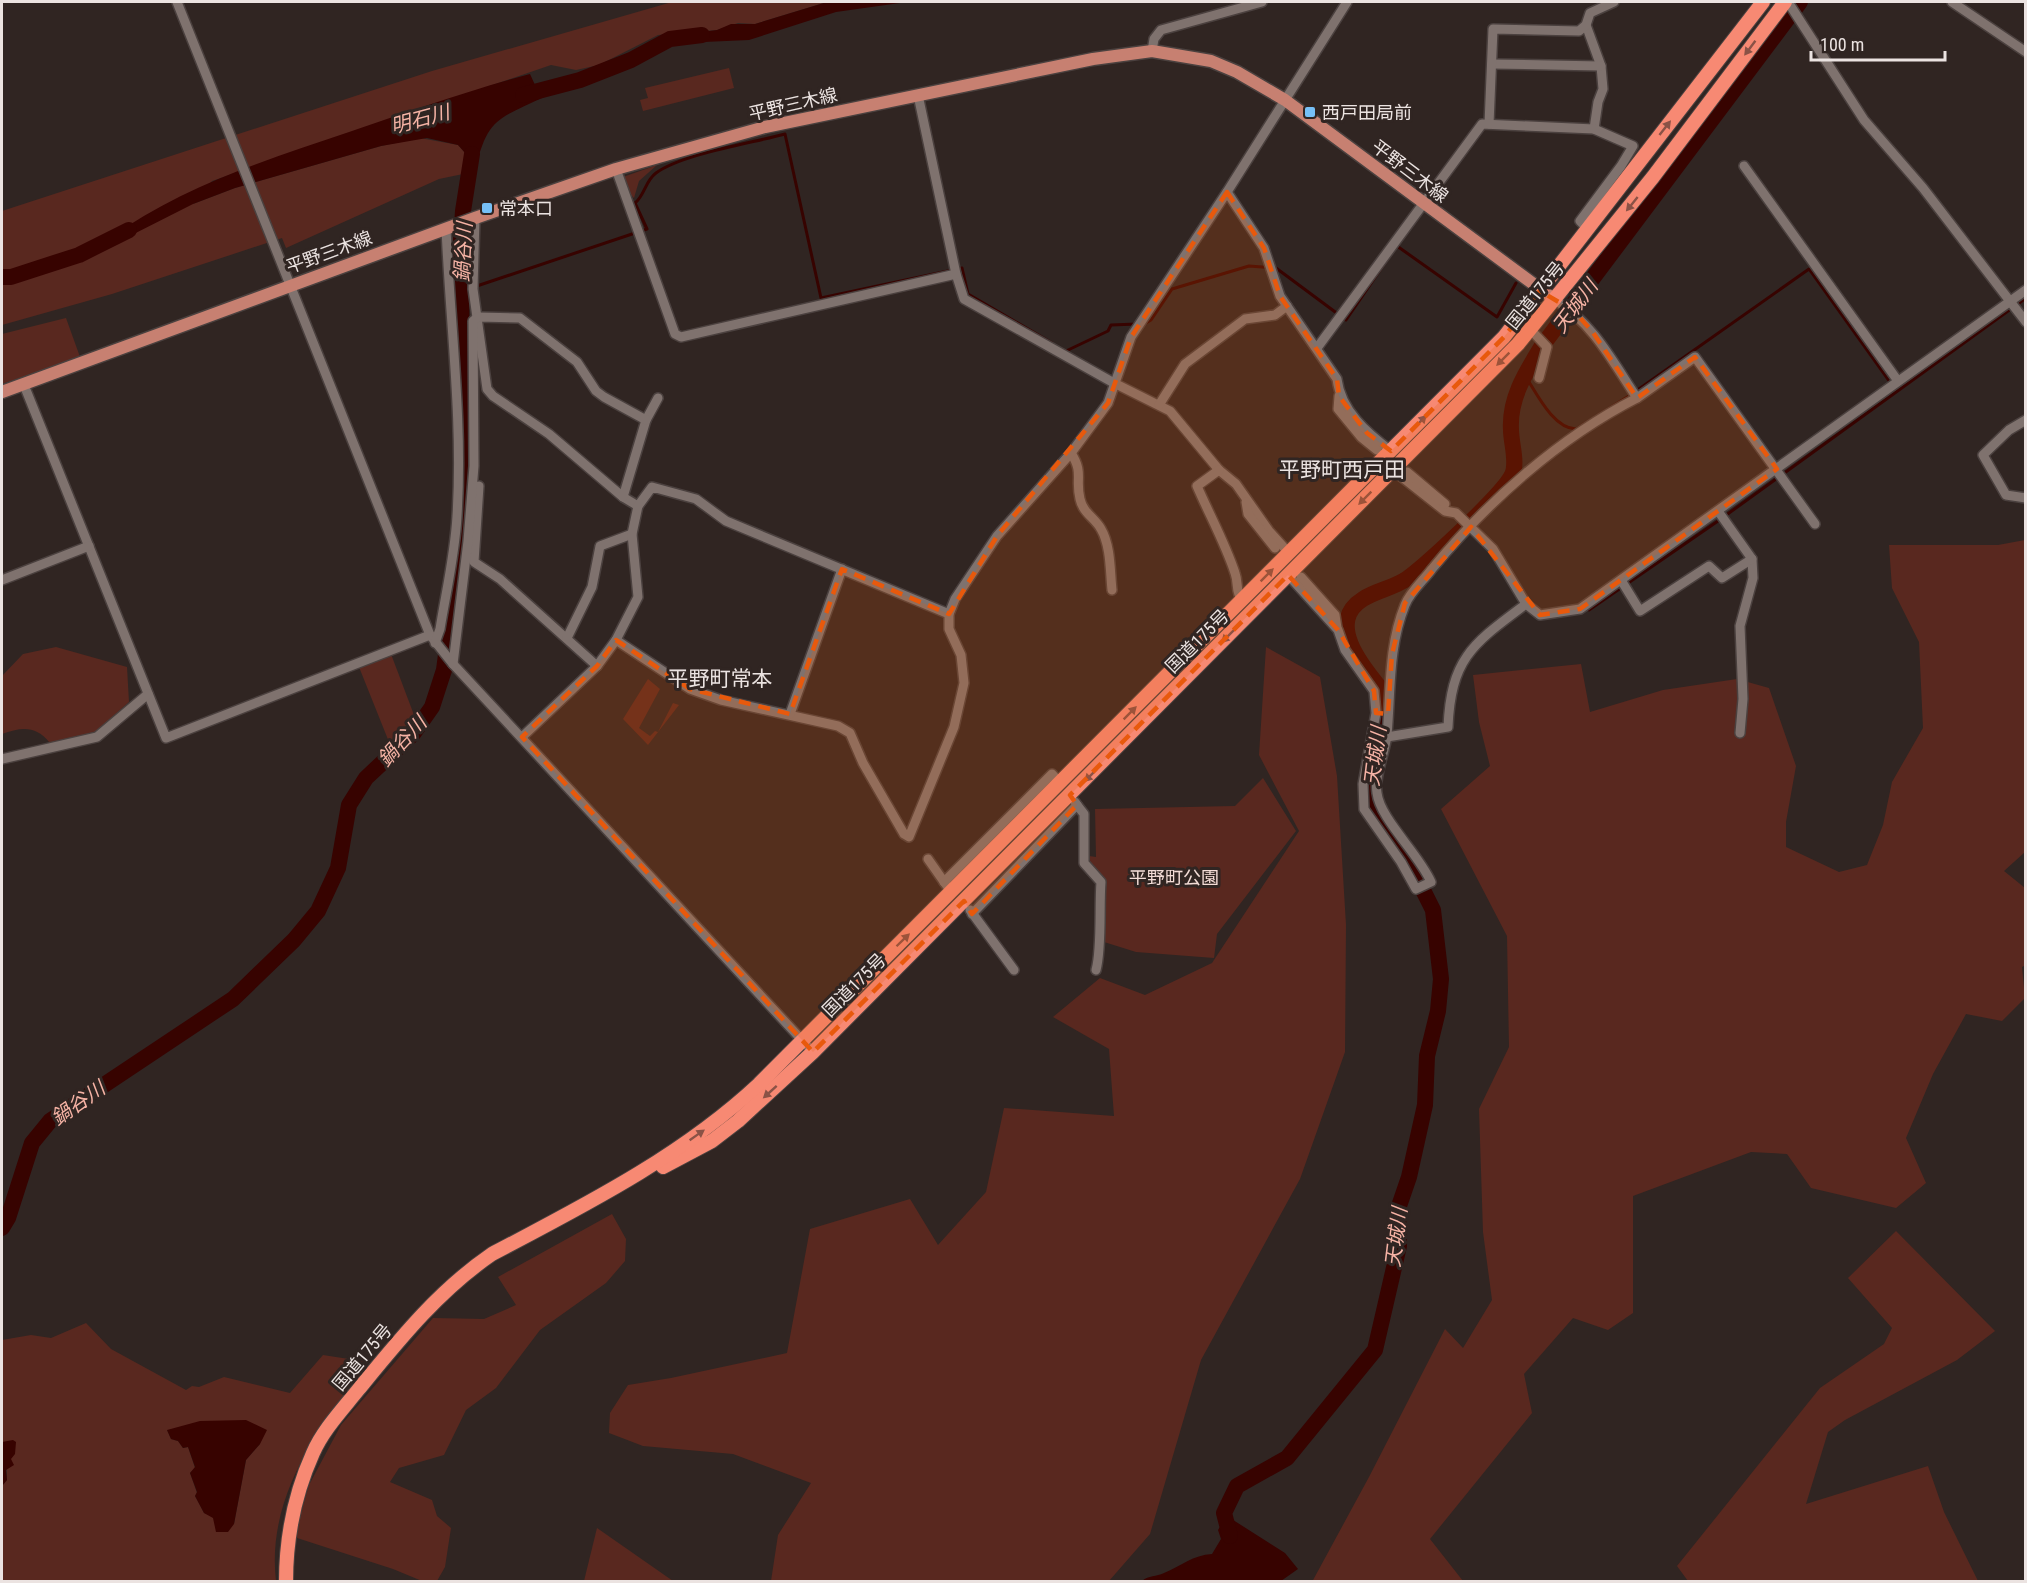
<svg xmlns="http://www.w3.org/2000/svg" width="2027" height="1583" viewBox="0 0 2027 1583" font-family="'Roboto Condensed','Noto Sans JP',sans-serif">
	<rect width="100%" height="100%" fill="#302522"/>
	<g fill="#59281f" fill-rule="evenodd">
		<polygon points="672,2 827,2 755,24 738,23 717,30 658,35 599,65 576,70 551,65 212,181 193,204 235,188 381,146 420,138 458,145 466,154 463,174 439,179 286,248 282,238 112,294 2,325 2,211 432,71"/>
		<polygon points="729,68 734,88 643,111 640,100 648,98 645,88"/>
		<polygon points="657,165 639,181 634,198 629,193 623,177"/>
		<polygon points="66,318 80,357 2,384 2,334"/>
		<polygon points="2025,540 2025,852 2004,871 2025,888 2026,965 2022,967 2025,998 2002,1021 1966,1014 1933,1074 1906,1138 1926,1183 1896,1208 1811,1188 1787,1154 1751,1152 1633,1196 1633,1313 1608,1330 1573,1318 1524,1374 1532,1413 1430,1539 1463,1581 1312,1582 1369,1477 1445,1329 1463,1348 1492,1300 1483,1232 1479,1109 1509,1047 1507,936 1441,809 1490,766 1479,722 1473,675 1581,664 1590,712 1663,690 1737,679 1769,688 1796,766 1786,822 1786,847 1839,872 1867,865 1883,825 1892,782 1923,728 1919,642 1892,588 1889,545 1998,545"/>
		<path d="M56,647L127,667L129,702L93,734L50,743C36,725 21,727 2,734V676L23,654Z"/>
		<polygon points="1266,647 1320,677 1337,776 1346,925 1345,1052 1300,1179 1201,1360 1150,1534 1109,1581 771,1581 778,1535 811,1483 733,1454 643,1446 609,1433 610,1413 628,1385 671,1378 787,1353 810,1229 910,1199 938,1245 986,1192 1004,1108 1114,1116 1109,1049 1053,1017 1100,978 1145,995 1212,963 1299,831 1259,755"/>
		<polygon points="391,654 414,715 391,747 359,667"/>
		<polygon points="648,679 660,689 639,728 650,736 655,731 658,732 673,703 679,705 648,745 623,719"/>
		<polygon points="1263,778 1296,831 1217,934 1214,958 1136,952 1104,942 1101,937 1104,880 1089,863 1089,856 1096,857 1095,809 1235,806"/>
		<polygon points="612,1214 626,1239 625,1261 606,1283 540,1330 496,1388 466,1410 444,1455 399,1468 390,1482 432,1500 437,1516 451,1528 445,1567 437,1581 422,1581 393,1569 294,1537 309,1485 341,1425 433,1318 484,1319 516,1305 498,1277"/>
		<polygon points="1896,1231 1995,1331 1957,1360 1845,1420 1828,1432 1806,1504 1928,1466 1944,1512 1978,1581 1688,1581 1677,1566 1820,1388 1884,1344 1892,1328 1848,1278"/>
		<path d="M86,1323L111,1349L186,1390L192,1386L199,1387L224,1377L290,1393L323,1355L368,1362C320,1426 266,1496 276,1581L2,1582V1486L7,1480L6,1444L2,1442V1340L31,1335L51,1338ZM167,1430L260,1444L246,1460L234,1524L204,1513L195,1496L197,1493L190,1473L195,1468L188,1447L183,1448L178,1441L171,1439Z"/>
		<polygon points="597,1528 673,1581 584,1581"/>
	</g>
	<g fill="#370300">
		<polygon points="827,2 907,2 836,12 749,40 681,43 680,35 717,30 731,24 755,24"/>
		<path d="M530,74L535,85L543,88L546,96C494,121 488,117 473,177L463,174L466,154L458,145L427,138L381,146L235,188L193,204L112,245L110,238C182,186 269,159 352,131C411,111 470,90 530,74Z"/>
		<polygon points="246,1420 267,1430 260,1444 246,1460 234,1524 228,1532 216,1532 213,1518 204,1513 195,1496 197,1492 190,1473 195,1467 188,1447 183,1448 178,1441 171,1439 167,1430 200,1421"/>
		<polygon points="13,1440 16,1442 15,1454 11,1459 14,1465 6,1470 7,1480 2,1486 2,1442"/>
		<path d="M1219,1511L1285,1553L1298,1569L1281,1581H1142C1149,1575 1156,1577 1164,1573C1181,1566 1193,1555 1212,1554L1221,1539L1218,1530L1223,1522L1217,1513Z"/>
	</g>
	<g fill="none" stroke-linecap="round" stroke-linejoin="round">
		<g stroke="#370300" stroke-width="3">
			<polyline points="1397,246 1497,317 1516,283"/>
			<polyline points="2,275 11,277"/>
			<path d="M462,291L647,229L635,203C645,195 645,181 656,173C682,154 752,143 785,134L821,298L962,268L968,294L1052,343"/>
			<polyline points="1144,324 1151,320 1172,289 1249,266 1276,268 1346,320 1391,254"/>
			<polyline points="1066,351 1108,331 1111,325 1137,324"/>
			<path d="M1524,374C1536,392 1553,429 1576,429L1629,396L1809,269L1892,385"/>
			<polyline points="1589,610 1718,521 2026,298"/>
		</g>
		<g stroke="#370300" stroke-width="16">
			<polyline points="523,95 580,80 631,60 670,39 702,35"/>
			<polyline points="2,277 11,277 79,255 129,230"/>
			<polyline points="2,1228 8,1218 32,1143 50,1121 233,999 294,940 318,911 338,868 349,805 366,778 413,734 432,707 444,670 461,540 465,474 460,256 463,211 472,154"/>
			<path d="M1230,1536L1224,1513L1237,1486L1287,1458L1375,1350L1399,1246L1398,1209L1409,1177L1425,1105L1427,1056L1438,1011L1441,979L1433,910L1405,854L1371,807L1370,792L1380,740V688C1361,665 1326,622 1363,599C1377,590 1394,588 1408,578C1428,563 1503,494 1512,475C1518,463 1511,443 1511,430C1509,398 1526,372 1542,346L1800,2"/>
		</g>
		<defs>
			<g id="minor">
				<polyline points="177,2 430,635 453,664 813,1052"/>
				<polyline points="1788,2 1864,120 1923,188 2026,322"/>
				<polyline points="1952,2 2026,52"/>
				<polyline points="1586,25 1601,66 1603,89 1598,102 1594,129"/>
				<polyline points="1152,51 1154,39 1161,30 1262,2"/>
				<polyline points="1492,64 1601,66"/>
				<polyline points="918,95 956,274 964,299 1114,383 1170,411 1219,470 1236,484 1269,531 1289,553"/>
				<polyline points="1489,124 1493,29 1579,31 1586,25 1590,13 1614,2"/>
				<polyline points="1744,166 1898,381"/>
				<polyline points="616,169 675,334 681,337 956,274"/>
				<path d="M1227,192L1264,248L1280,296L1337,379C1341,411 1367,433 1391,451"/>
				<polyline points="475,218 473,289 487,389 493,396 549,434 623,497 638,506"/>
				<path d="M1555,300C1593,323 1613,362 1637,398L1695,357L1815,524"/>
				<polyline points="1530,329 1547,347 1539,378"/>
				<polyline points="1317,348 1482,124 1594,129 1633,146 1621,166 1580,221 1587,228"/>
				<polyline points="24,385 166,738 430,635"/>
				<polyline points="1339,396 1338,409 1361,437 1377,450"/>
				<polyline points="1159,405 1185,364 1245,319 1275,315 1287,306"/>
				<polyline points="2026,420 2009,430 1983,455 2006,495 2026,498"/>
				<path d="M1071,453C1084,473 1075,479 1080,499C1083,513 1095,518 1101,529C1111,546 1110,572 1112,590"/>
				<path d="M1219,470L1197,486C1210,516 1225,543 1235,573C1239,584 1235,591 1242,600"/>
				<polyline points="1393,470 1445,511 1456,513 1493,549 1526,604 1540,615 1580,609 2026,290"/>
				<polyline points="1407,472 1445,504"/>
				<polyline points="479,486 474,562 500,579 597,666"/>
				<polyline points="623,497 646,420 658,398"/>
				<polyline points="1246,502 1248,514 1275,548"/>
				<polyline points="1718,511 1752,559 1753,578 1740,626 1743,699 1740,733"/>
				<path d="M1288,575L1338,630L1345,650L1374,691L1376,713L1363,784L1364,809L1401,862L1416,889L1431,882C1419,854 1380,819 1377,793C1374,776 1385,753 1387,735C1391,691 1388,647 1405,605C1410,592 1424,580 1432,569C1488,501 1559,438 1637,398"/>
				<polyline points="1301,577 1335,615 1337,628"/>
				<polyline points="2,580 89,546"/>
				<polyline points="1621,580 1640,611 1709,566 1722,578 1752,559"/>
				<polyline points="567,638 592,587 600,546 632,534"/>
				<polyline points="616,640 690,689 721,700 838,726 850,733 863,763 904,834 909,837 954,727 964,683 961,655 949,629 949,614 955,599 997,536 1071,453 1108,403 1131,337 1227,192 1347,2"/>
				<path d="M435,643L440,629C446,592 455,554 457,516C463,421 450,323 446,228"/>
				<polyline points="453,664 468,541 474,466 473,321 478,317 520,318 577,362 596,391 604,397 646,420"/>
				<polyline points="790,714 842,569"/>
				<polyline points="522,737 597,666 616,640 638,597 632,534 638,506 652,487 696,499 726,521 949,614"/>
				<path d="M1387,737L1448,727C1451,657 1474,643 1526,604"/>
				<polyline points="2,759 97,737 148,694"/>
				<path d="M1077,805L1084,814V863L1101,882C1099,906 1102,949 1096,970"/>
				<polyline points="928,859 947,886"/>
				<polyline points="944,882 1052,774 1061,784"/>
				<polyline points="970,910 1014,970"/>
				<polyline points="972,914 1077,805 1075,802"/>
			</g>
			<polyline id="major" points="2,392 475,218 616,169 765,127 1093,59 1152,51 1211,61 1237,72 1285,100 1555,300"/>
			<g id="highway">
				<polyline points="663,1167 712,1141 738,1121 813,1052 1518,344 1653,177 1785,2"/>
				<path d="M286,1582C286,1538 295,1493 313,1453C323,1430 342,1410 358,1390C399,1340 438,1291 492,1254C585,1205 682,1156 759,1084L1504,337L1763,2"/>
			</g>
		</defs>
		<use href="#minor" stroke="#4b413f" stroke-width="12"/>
		<use href="#major" stroke="#4b413f" stroke-width="15"/>
		<use href="#highway" stroke="#4b413f" stroke-width="16"/>
		<use href="#minor" stroke="#7f726e" stroke-width="9"/>
		<use href="#major" stroke="#c78071" stroke-width="12"/>
		<use href="#highway" stroke="#f78973" stroke-width="14"/>
	</g>
	<defs><path id="oneway-solid" d="M-6-.8H1V-3.2L6.5 0L1 3.2V.8H-6Z" transform="scale(1.5)"/></defs>
	<g fill="#8a5246">
		<use href="#oneway-solid" transform="translate(1750 48) rotate(127)"/>
		<use href="#oneway-solid" transform="translate(1665 128) rotate(-52)"/>
		<use href="#oneway-solid" transform="translate(1632 204) rotate(129)"/>
		<use href="#oneway-solid" transform="translate(1503 359) rotate(135)"/>
		<use href="#oneway-solid" transform="translate(1420 422) rotate(-46)"/>
		<use href="#oneway-solid" transform="translate(1365 498) rotate(135)"/>
		<use href="#oneway-solid" transform="translate(1267 575) rotate(-45)"/>
		<use href="#oneway-solid" transform="translate(1228 636) rotate(135)"/>
		<use href="#oneway-solid" transform="translate(1130 713) rotate(-45)"/>
		<use href="#oneway-solid" transform="translate(1091 775) rotate(135)"/>
		<use href="#oneway-solid" transform="translate(903 940) rotate(-44)"/>
		<use href="#oneway-solid" transform="translate(770 1092) rotate(138)"/>
		<use href="#oneway-solid" transform="translate(697 1135) rotate(-35)"/>
	</g>
	<path fill="#e8590c" fill-opacity="0.2" stroke="#e8590c" stroke-width="4.5" stroke-dasharray="12 8" stroke-linejoin="round" d="M1227,192L1264,248L1280,296L1337,379L1339,396L1367,433L1391,451L1504,337L1540,291L1574,311L1592,331L1637,398L1695,357L1777,469L1580,609L1540,615L1471,527L1405,603L1392,654L1388,714L1376,713L1374,691L1338,630L1288,575L1070,795L1077,805L972,914L964,901L813,1052L522,737L597,666L616,640L690,689L790,714L842,569L949,614L997,536L1108,403L1131,337Z"/>
	<g fill="#76c0f7" stroke="#302522" stroke-width="2">
		<rect x="1304" y="106" width="12" height="12" rx="3"/>
		<rect x="481" y="202" width="12" height="12" rx="3"/>
	</g>
	<g text-anchor="middle" dominant-baseline="central" stroke-width="6" stroke-linejoin="round" paint-order="stroke">
		<g font-size="18" fill="#ebe3e1" stroke="#302522">
			<text transform="translate(793 104) rotate(-13)">平野三木線</text>
			<text transform="translate(1410 171) rotate(37)">平野三木線</text>
			<text transform="translate(329 252) rotate(-20)">平野三木線</text>
			<text transform="translate(1535 295) rotate(-51)">国道175号</text>
			<text transform="translate(1197 641) rotate(-45)">国道175号</text>
			<text transform="translate(854 985) rotate(-45)">国道175号</text>
			<text transform="translate(362 1357) rotate(-50)">国道175号</text>
		</g>
		<g font-size="18" fill="#ebe3e1" stroke="#302522" text-anchor="start">
			<text x="1322" y="112">西戸田局前</text>
			<text x="499" y="208">常本口</text>
		</g>
		<g font-size="18" fill="#f3dcd6" stroke="#302522">
			<text x="1174" y="877">平野町公園</text>
		</g>
		<g font-size="20" font-style="italic" fill="#f6b3a5" stroke="#302522">
			<text transform="translate(420 119) rotate(-15)">明石川</text>
			<text transform="translate(463 252) rotate(-87)">鍋谷川</text>
			<text transform="translate(1575 306) rotate(-53)">天城川</text>
			<text transform="translate(402 741) rotate(-47)">鍋谷川</text>
			<text transform="translate(1375 756) rotate(-83)">天城川</text>
			<text transform="translate(78 1103) rotate(-35)">鍋谷川</text>
			<text transform="translate(1396 1237) rotate(-83)">天城川</text>
		</g>
		<g font-size="21" fill="#ebe3e1" stroke="#302522">
			<text x="1342" y="470">平野町西戸田</text>
			<text x="720" y="679">平野町常本</text>
		</g>
	</g>
	<rect width="2027" height="1583" fill="none" stroke="#ebe3e1" stroke-width="6"/>
	<path d="M1811 51v9h134v-9" fill="none" stroke="#ebe3e1" stroke-width="3"/>
	<text x="1820" y="51" font-size="18" fill="#ebe3e1" stroke="#302522" stroke-width="4.5" paint-order="stroke">100 m</text>
</svg>
